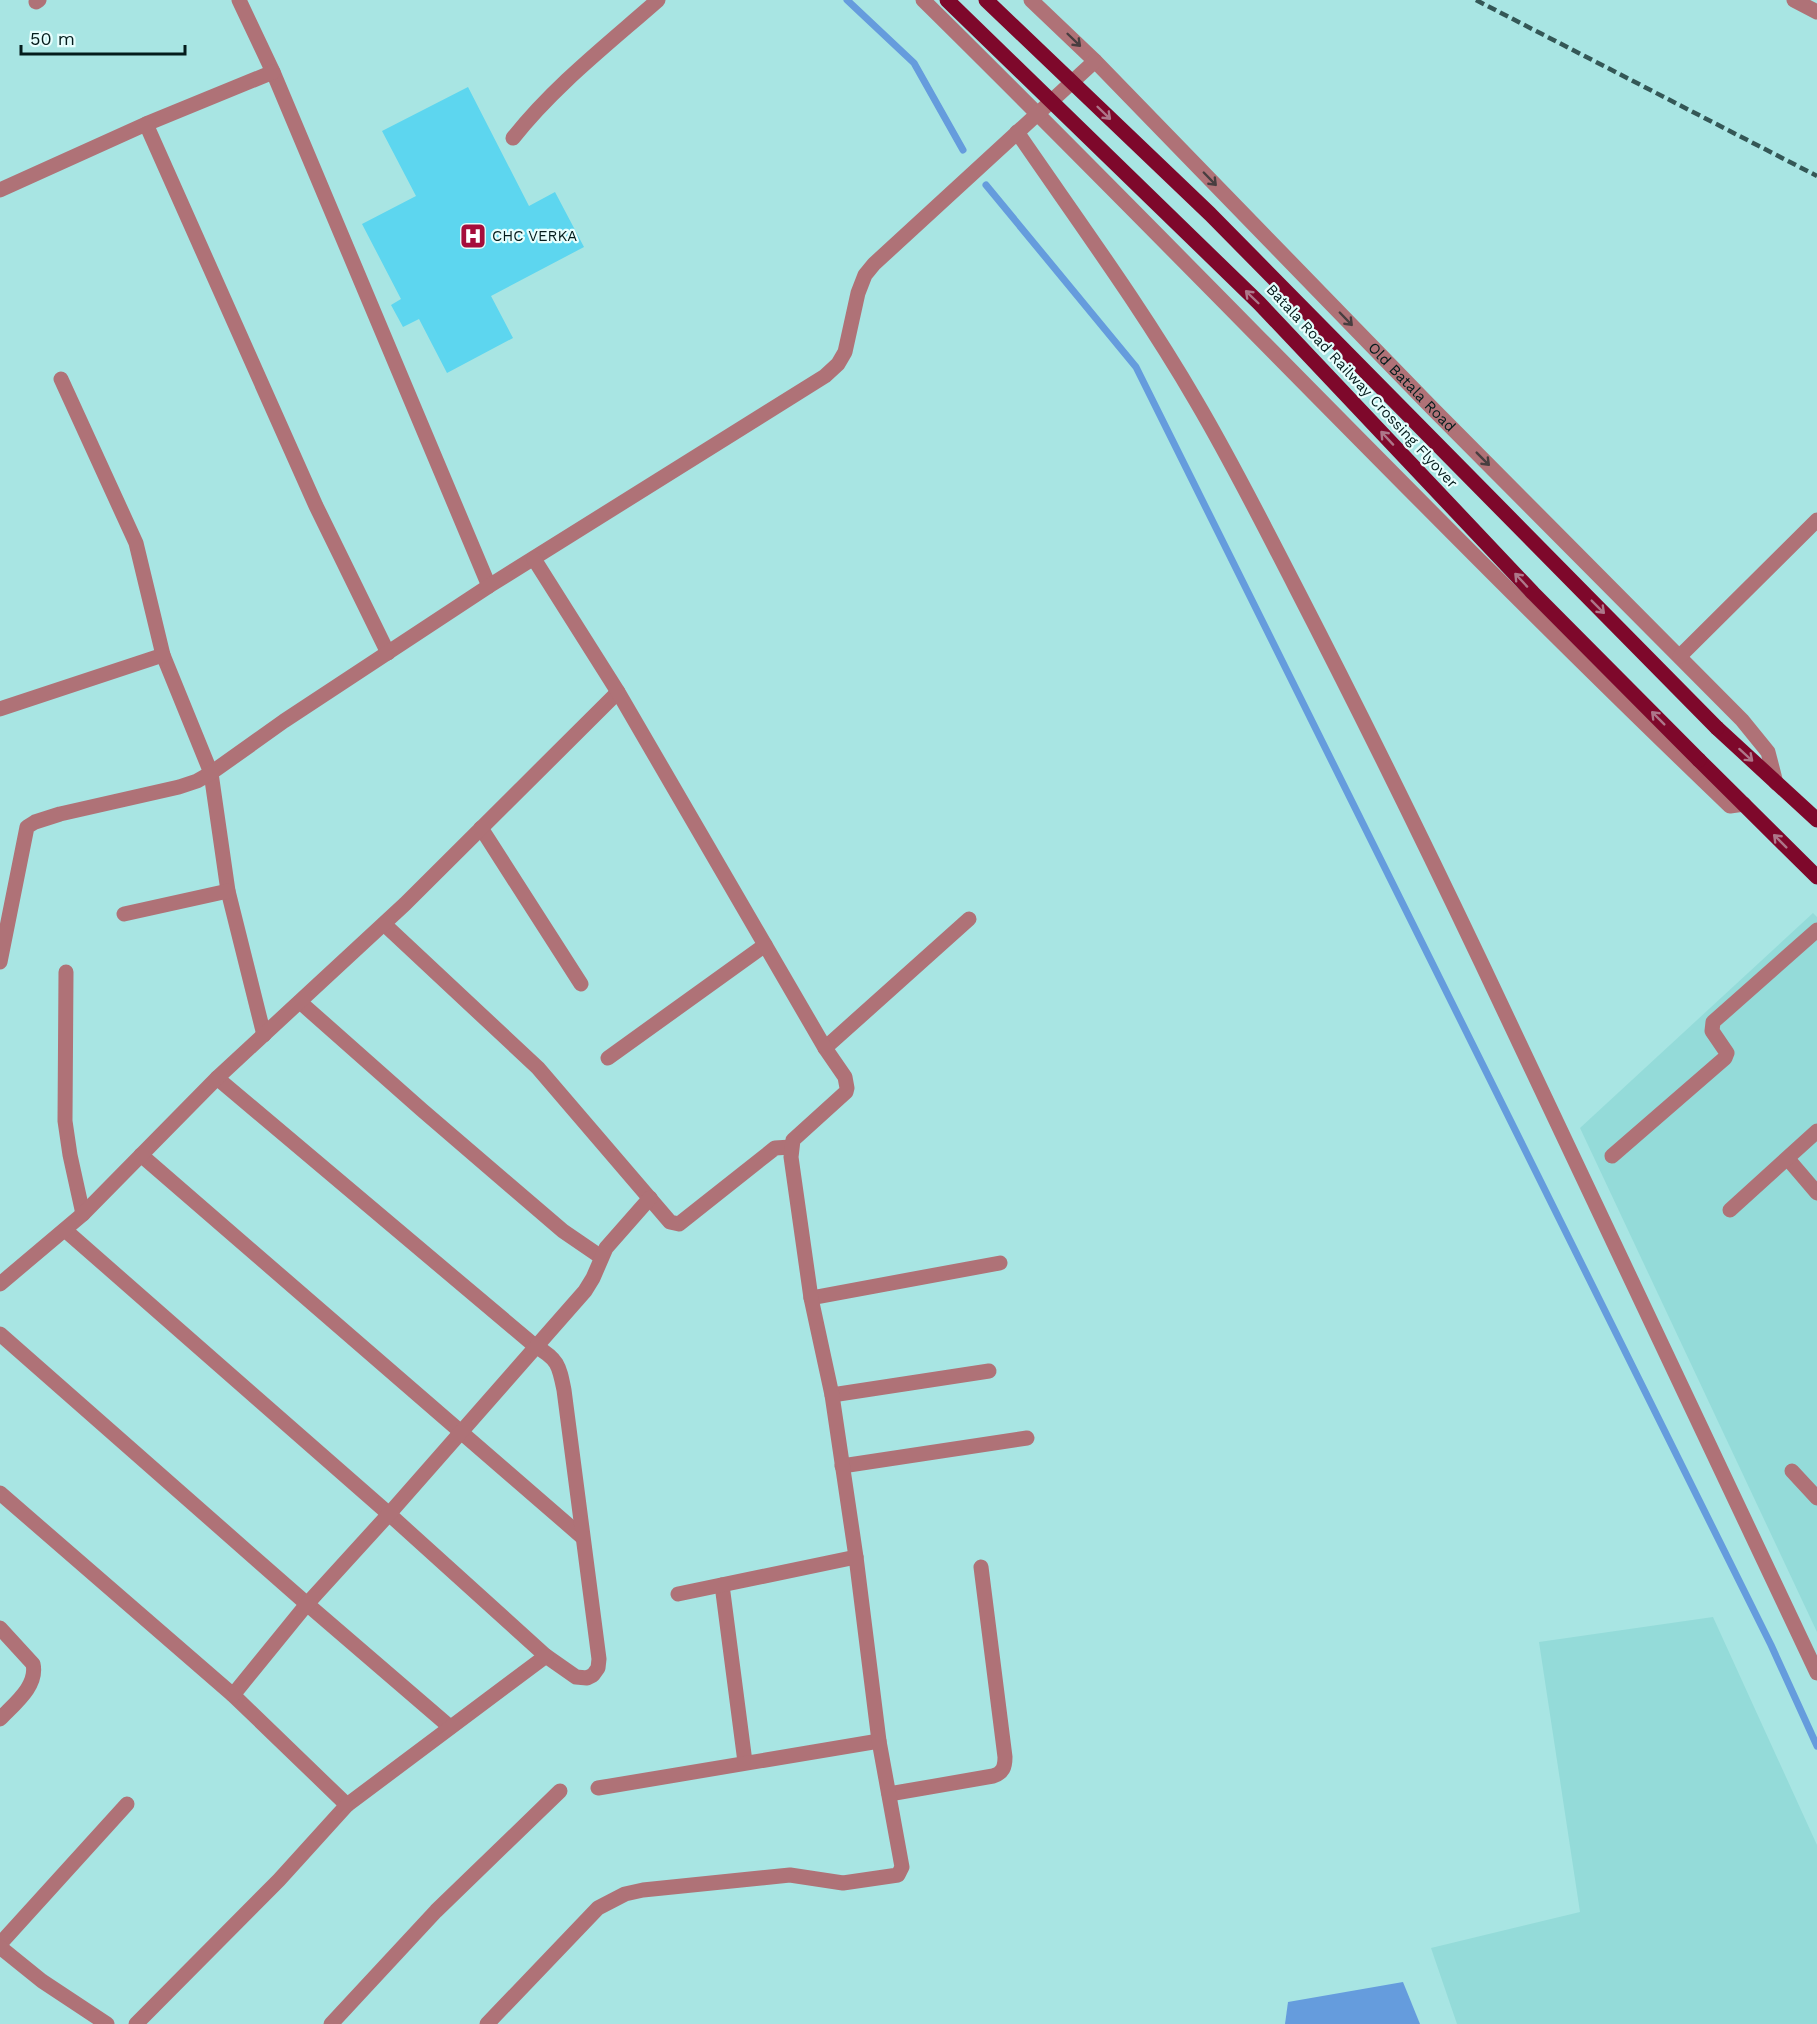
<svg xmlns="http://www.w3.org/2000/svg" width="1817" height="2024" viewBox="0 0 1817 2024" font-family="'Work Sans',sans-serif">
	<rect width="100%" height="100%" fill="#a8e5e3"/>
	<g fill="#94dbd9">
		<polygon points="1813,913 1817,917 1817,1632 1580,1128"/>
		<polygon points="1713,1617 1817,1845 1817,2024 1457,2024 1431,1948 1580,1912 1539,1642"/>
	</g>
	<polygon fill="#659cdd" points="1403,1982 1420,2024 1285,2024 1288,2002"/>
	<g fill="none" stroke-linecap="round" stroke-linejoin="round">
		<g stroke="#659cdd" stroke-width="7">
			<polyline points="847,0 914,63 963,150"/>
			<polyline points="986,185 1136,367 1771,1645 1817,1746"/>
		</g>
	</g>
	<polygon fill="#5dd6ef" points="468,87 529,206 555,192 584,247 491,296 513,338 447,373 419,319 403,327 391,305 401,299 362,224 416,196 382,131"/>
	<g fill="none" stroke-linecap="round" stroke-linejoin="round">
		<g stroke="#af7277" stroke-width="15">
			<polyline points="239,0 273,72 489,586"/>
			<path d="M923,0C1194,267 1455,543 1730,806L1744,804"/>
			<path id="s1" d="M1031,0L1095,61L1433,409L1742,720L1768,752L1776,783"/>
			<polyline points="1794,0 1817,12"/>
			<polyline points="36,2 39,0"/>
			<polyline points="146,124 316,506 388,653"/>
			<path d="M1017,132C1078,221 1142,308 1196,401C1232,462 1263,524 1295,586C1359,710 1421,836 1481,962C1594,1198 1706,1435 1817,1673"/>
			<path d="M513,138C554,86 608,44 658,0"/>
			<polyline points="0,190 146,124 273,72"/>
			<polyline points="61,379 136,543 163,655 211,773 228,891 264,1035"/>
			<polyline points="1680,656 1817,520"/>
			<polyline points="0,709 163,655"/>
			<polyline points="481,828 581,984"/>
			<polyline points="124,914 228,891"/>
			<polyline points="384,924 538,1068 670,1222 679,1224 775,1148 791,1147"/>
			<polyline points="0,962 27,827 35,822 60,814 179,787 197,781 211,773 284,721 489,586 825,376 838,364 845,352 858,293 865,275 874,264 1095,61"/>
			<polyline points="66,972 65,1121 70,1155 83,1214"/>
			<polyline points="300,1002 422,1110 563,1231 601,1257"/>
			<polyline points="825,1048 969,919"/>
			<polyline points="608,1058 765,945"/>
			<polyline points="141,1155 581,1536"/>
			<polyline points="1612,1156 1725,1058 1727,1053 1712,1031 1713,1022 1817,930"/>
			<polyline points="1788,1159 1817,1193"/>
			<polyline points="1730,1210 1817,1131"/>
			<path d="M65,1230L389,1514L546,1656L576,1677L587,1678L593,1675L598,1668L599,1659L564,1390C559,1365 558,1359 535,1346L217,1078"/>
			<polyline points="0,1284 83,1214 217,1078 405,904 618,692"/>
			<polyline points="811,1298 1000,1263"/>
			<polyline points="0,1334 307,1604 450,1727"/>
			<polyline points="832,1395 989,1371"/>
			<polyline points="842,1466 1027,1438"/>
			<polyline points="1792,1471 1817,1498"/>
			<polyline points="0,1493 233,1695 347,1805"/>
			<polyline points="722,1585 745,1762"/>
			<polyline points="678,1594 856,1557"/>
			<path d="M0,1628L33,1664C38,1686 14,1704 0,1719"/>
			<polyline points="233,1695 307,1604 389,1514 585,1291 593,1278 606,1248 650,1198"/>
			<polyline points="598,1788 879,1741"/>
			<path d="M889,1794L993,1776C1003,1773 1005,1767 1005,1757L981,1567"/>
			<polyline points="0,1944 127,1804"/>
			<polyline points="0,1947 42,1981 107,2024"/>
			<polyline points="136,2024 279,1880 347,1805 546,1656"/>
			<polyline points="331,2024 436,1911 560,1791"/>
			<polyline points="487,2024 598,1908 625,1894 643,1890 790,1875 843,1883 898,1875 902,1867 879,1741 856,1557 832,1395 811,1298 791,1157 793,1140 846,1092 847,1088 845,1077 825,1048 618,692 534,559"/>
		</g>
		<g stroke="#7e082b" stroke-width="15">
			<polyline points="1717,728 1817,820"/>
			<polyline points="1699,760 1817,877"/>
		</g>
		<polyline stroke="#345756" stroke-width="4.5" stroke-dasharray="9 4.5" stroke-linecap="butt" points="1476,0 1817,176"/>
		<g stroke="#7e082b" stroke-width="15">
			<polyline points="947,0 1259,303 1533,593 1699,760"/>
			<polyline points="986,0 1210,214 1717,728"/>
		</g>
	</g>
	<defs><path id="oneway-shaft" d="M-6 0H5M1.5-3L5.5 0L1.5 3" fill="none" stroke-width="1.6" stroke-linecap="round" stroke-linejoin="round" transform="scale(1.5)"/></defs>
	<g stroke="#483e40">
		<use href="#oneway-shaft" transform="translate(1074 40) rotate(44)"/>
		<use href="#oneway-shaft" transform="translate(1210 179) rotate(46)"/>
		<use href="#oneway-shaft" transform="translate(1346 319) rotate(46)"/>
		<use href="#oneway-shaft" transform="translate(1483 459) rotate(45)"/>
	</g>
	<g stroke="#ad778a">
		<use href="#oneway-shaft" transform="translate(1104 113) rotate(44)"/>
		<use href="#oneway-shaft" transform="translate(1252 297) rotate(-136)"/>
		<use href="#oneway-shaft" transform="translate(1387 438) rotate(-133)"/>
		<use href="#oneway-shaft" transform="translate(1521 580) rotate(-133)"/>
		<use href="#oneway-shaft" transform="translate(1598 607) rotate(45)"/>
		<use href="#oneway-shaft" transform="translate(1658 718) rotate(-135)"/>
		<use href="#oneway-shaft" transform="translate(1746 755) rotate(42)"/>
		<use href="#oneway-shaft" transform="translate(1780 841) rotate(-135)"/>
	</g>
	<defs>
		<symbol id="hospital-square" viewBox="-11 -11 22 22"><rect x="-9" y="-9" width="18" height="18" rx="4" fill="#a60d3b" stroke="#e6fefd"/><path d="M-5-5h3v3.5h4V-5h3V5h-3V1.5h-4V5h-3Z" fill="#fff"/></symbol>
	</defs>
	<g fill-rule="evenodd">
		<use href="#hospital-square" x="458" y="221" width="30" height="30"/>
	</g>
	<g text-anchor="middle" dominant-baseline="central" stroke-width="4.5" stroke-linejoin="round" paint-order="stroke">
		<g font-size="15" fill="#041c1c" stroke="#e6fefd" text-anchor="start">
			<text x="492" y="236">CHC VERKA</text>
		</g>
		<g font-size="15" fill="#041c1c" stroke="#e6fefd">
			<text transform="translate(1362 386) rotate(47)">Batala Road Railway Crossing Flyover</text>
			<text stroke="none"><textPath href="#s1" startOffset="543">Old Batala Road</textPath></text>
		</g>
	</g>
	<path d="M21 45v9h164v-9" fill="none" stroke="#041c1c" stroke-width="3"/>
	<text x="30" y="45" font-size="18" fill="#041c1c" stroke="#e6fefd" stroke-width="4.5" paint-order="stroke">50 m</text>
</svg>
